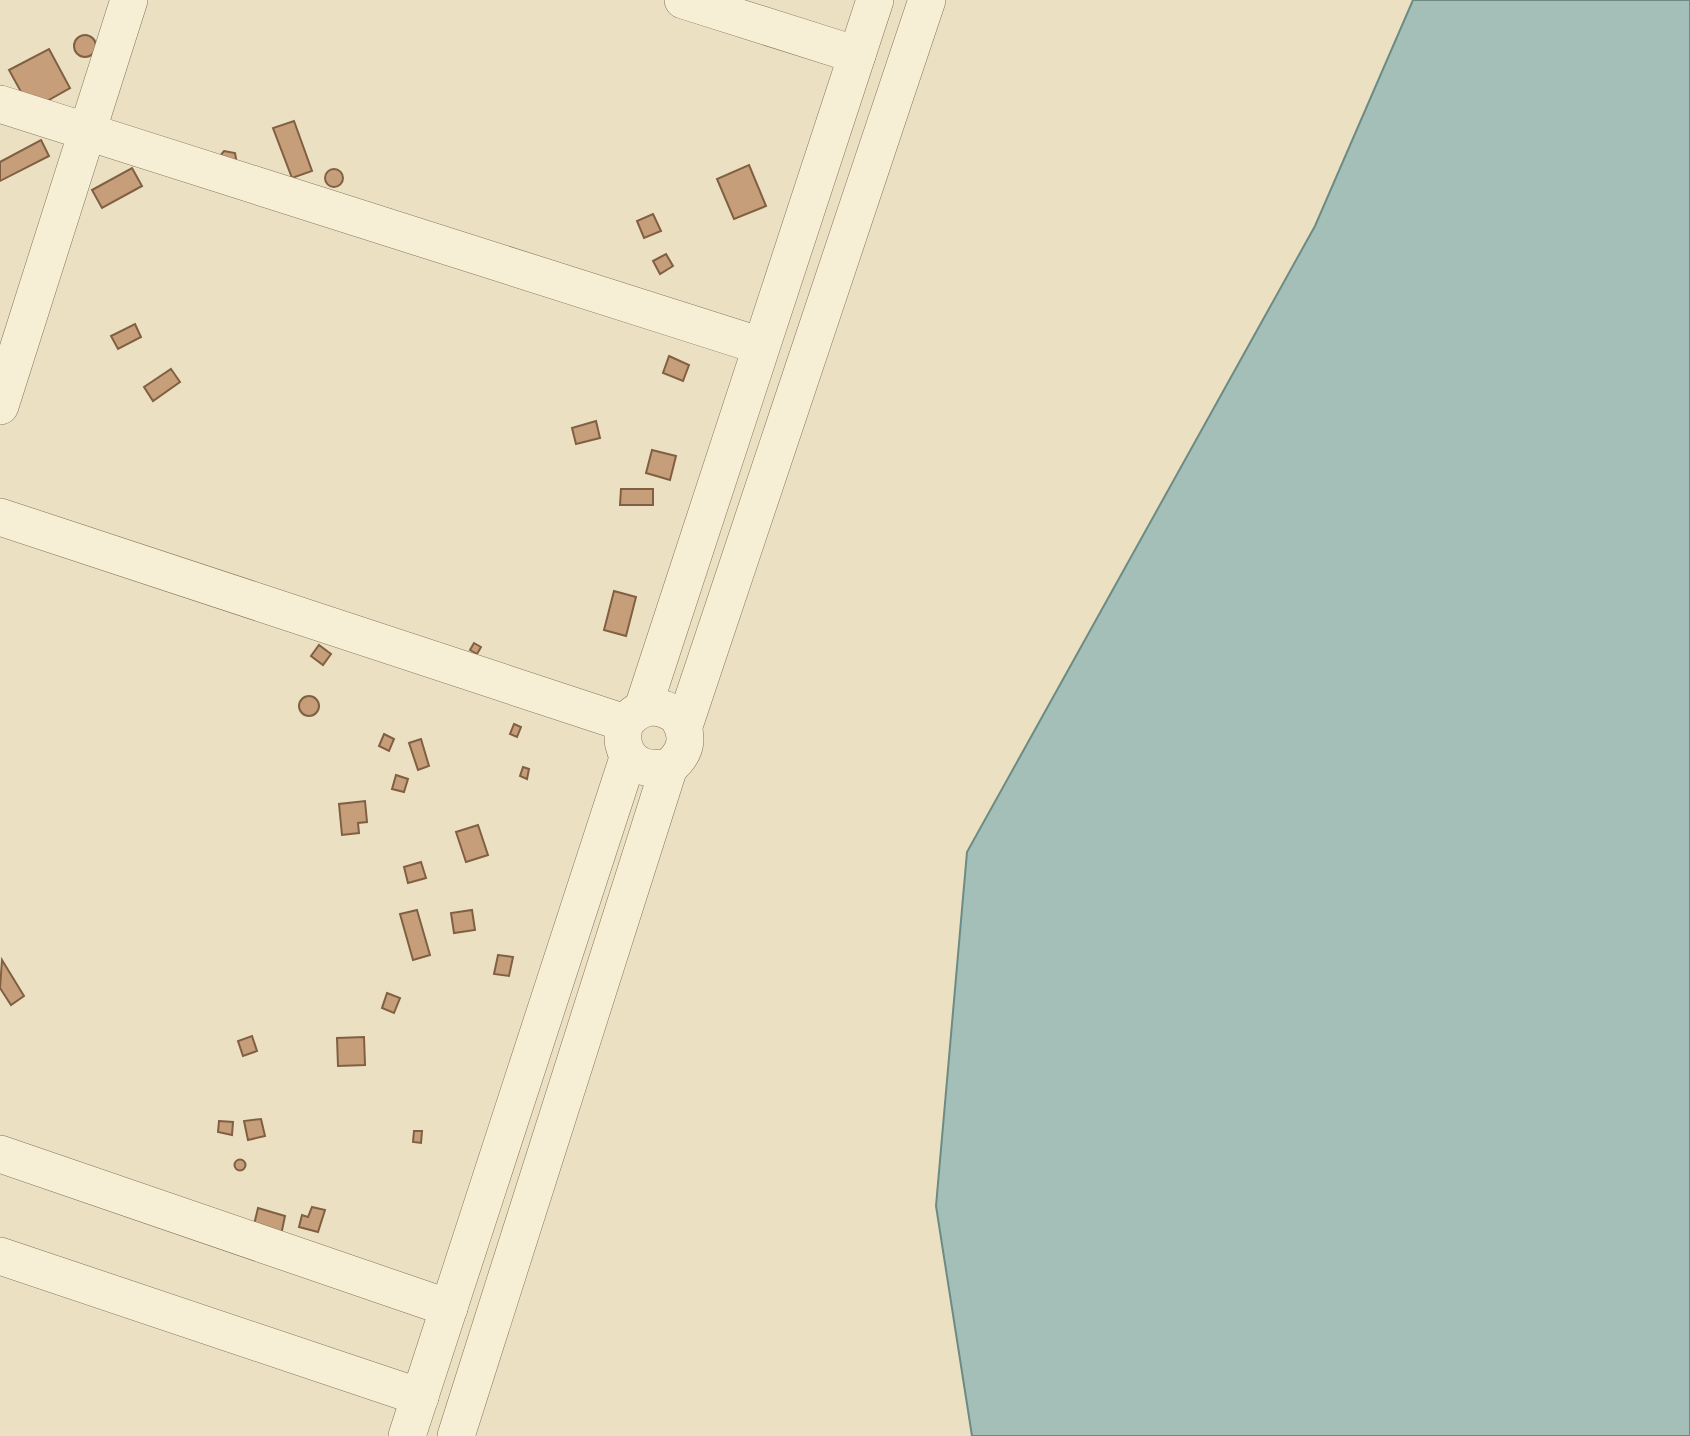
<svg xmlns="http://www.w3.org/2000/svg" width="1690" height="1436" viewBox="0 0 1690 1436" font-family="'Playfair Display',serif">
	<rect width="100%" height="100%" fill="#ebe1c2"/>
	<polygon fill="#a4beb8" stroke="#6c8b85" stroke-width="2" points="1413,0 1690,0 1690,1436 972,1436 936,1206 967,852 1315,226"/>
	<g fill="#c69f7a" stroke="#815f42" stroke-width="2">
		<circle cx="85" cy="46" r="11"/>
		<polygon points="49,49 70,88 31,110 9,70"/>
		<polygon points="294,121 312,171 292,178 273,128"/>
		<polygon points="41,140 49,156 0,181 0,162"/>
		<polygon points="224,151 235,153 237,164 219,157"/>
		<polygon points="749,165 766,206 734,219 717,179"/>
		<polygon points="132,168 142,186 102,208 92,190"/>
		<circle cx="334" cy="178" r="9"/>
		<polygon points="653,214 661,231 644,238 637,221"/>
		<polygon points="666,254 673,266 660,274 653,261"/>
		<polygon points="135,324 141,337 118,349 111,336"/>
		<polygon points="669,356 689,365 683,381 663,373"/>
		<polygon points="171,369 180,382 153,401 144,387"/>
		<polygon points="596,421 600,438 576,444 572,428"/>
		<polygon points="652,450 676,456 670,480 646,473"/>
		<polygon points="621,489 653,489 653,505 620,505"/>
		<polygon points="614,591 636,597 626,636 604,630"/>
		<polygon points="474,643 481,647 477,654 470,650"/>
		<polygon points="319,645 331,654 323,665 311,656"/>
		<circle cx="309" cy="706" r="10"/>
		<polygon points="514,724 521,727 517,737 510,734"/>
		<polygon points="384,734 394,739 389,751 379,746"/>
		<polygon points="421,739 429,766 418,770 409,743"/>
		<polygon points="523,767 529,769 527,779 520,776"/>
		<polygon points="396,775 408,779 404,792 392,789"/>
		<polygon points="365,801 367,822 358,823 359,833 342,835 339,804"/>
		<polygon points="478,825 488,855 466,862 456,832"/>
		<polygon points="421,862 426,878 408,883 404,867"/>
		<polygon points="417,910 430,955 413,960 400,914"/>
		<polygon points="472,910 475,930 454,933 451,913"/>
		<polygon points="498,955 513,957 509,976 494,974"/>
		<polygon points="2,960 24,996 11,1005 0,988"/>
		<polygon points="387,993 400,998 394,1013 382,1008"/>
		<polygon points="252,1036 257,1051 243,1056 238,1041"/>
		<polygon points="364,1037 365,1065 338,1066 337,1038"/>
		<polygon points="261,1119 265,1136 248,1140 244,1121"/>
		<polygon points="219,1121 233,1122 232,1135 218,1132"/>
		<polygon points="414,1131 422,1131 421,1143 413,1142"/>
		<circle cx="240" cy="1165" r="5.5"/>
		<polygon points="312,1207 325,1210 318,1232 299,1227 302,1215 308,1217"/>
		<polygon points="258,1208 285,1216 280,1240 252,1233"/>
	</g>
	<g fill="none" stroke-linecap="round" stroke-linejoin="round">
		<defs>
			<g id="minor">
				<polyline points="683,0 857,55"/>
				<polyline points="0,104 761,346"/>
				<polyline points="0,406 129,0"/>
				<polyline points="0,517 625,723"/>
				<polyline points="643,708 875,0"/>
				<polyline points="684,726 927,0"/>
				<polyline points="0,1154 449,1308"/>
				<polyline points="0,1256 420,1397"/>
				<polyline points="407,1436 628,758"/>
				<path d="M456,1436L669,767C687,752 690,736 677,716C657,702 640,705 625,723C616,755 638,774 669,767"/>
			</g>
		</defs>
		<use href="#minor" stroke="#83735a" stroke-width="38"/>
		<use href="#minor" stroke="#f6efd5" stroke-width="37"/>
	</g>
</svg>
